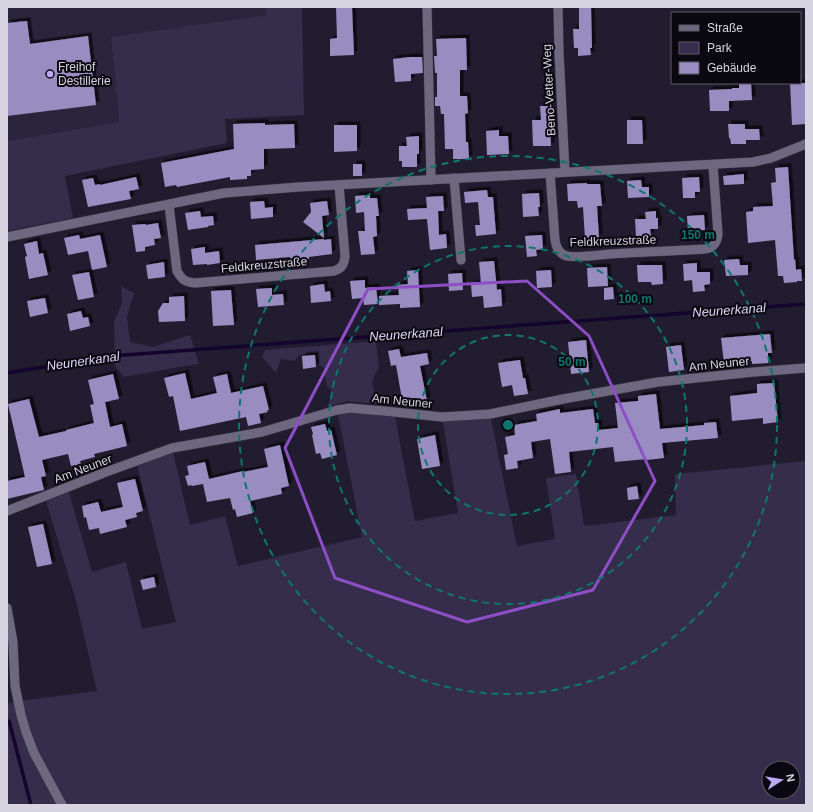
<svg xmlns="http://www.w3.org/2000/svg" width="813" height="812" viewBox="0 0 813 812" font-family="Arial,sans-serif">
	<defs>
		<filter id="shadow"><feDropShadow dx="3.5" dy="-3.5" stdDeviation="0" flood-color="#0009"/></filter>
	</defs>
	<rect width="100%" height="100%" fill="#211c2f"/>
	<polygon fill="#2b243d" points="7,7 266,7 266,15 111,38 119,122 7,141"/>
	<g fill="#352d4b" fill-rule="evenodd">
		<polygon points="266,7 302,7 304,115 225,119 227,143 65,176 73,218 7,231 7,141 119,122 111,37 266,15"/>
		<polygon points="121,286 134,293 127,317 130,342 153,347 190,335 199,364 179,367 124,377 115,366 114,322 122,303"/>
		<polygon points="376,341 379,367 372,381 377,404 348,401 327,407 331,397 331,390 327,387 324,368 319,365 317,353 299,355 294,361 281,359 276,373 262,357 265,350"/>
		<path d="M337,410L394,412L415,521L458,513L442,417L490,414L517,546L555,539L546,478L576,474L584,526L676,515L675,474L806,461V805H62L34,753L20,701L97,691L75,597L45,498L68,489L92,572L126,562L142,629L176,622L136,461L172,448L190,525L225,516L238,566L362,537ZM769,768H793V792H769Z"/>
		<polygon points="7,699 8,703 16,702 60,805 7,805"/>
	</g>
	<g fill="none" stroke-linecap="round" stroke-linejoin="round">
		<g stroke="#15052e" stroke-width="3.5">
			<polyline points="7,373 111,356 806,304"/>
			<polyline points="9,721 31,805"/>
		</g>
	</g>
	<g fill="#998cc1" filter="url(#shadow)">
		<polygon points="336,7 352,7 354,55 330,56 330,39 337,38"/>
		<polygon points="579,7 591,7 592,48 590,48 591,55 578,56 578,48 574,48 573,29 579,29"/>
		<polygon points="27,21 30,44 88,36 96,105 7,116 7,23"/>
		<polygon points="466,38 467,70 460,70 460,96 467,96 468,113 465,114 466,142 468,142 469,159 453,159 453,149 445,149 444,114 441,114 440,106 435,106 435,97 437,97 437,73 435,73 434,56 437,56 436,39"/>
		<polygon points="410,57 422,57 423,73 411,74 411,81 395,82 393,59"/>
		<polygon points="739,83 751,83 752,100 729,101 729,111 710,111 709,90 732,89 732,88 739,88"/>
		<polygon points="790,83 806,83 806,124 792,125"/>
		<polygon points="540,106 549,106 551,146 533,146 532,120 541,120"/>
		<polygon points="627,120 642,120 643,144 627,144"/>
		<polygon points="265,123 265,125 294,124 295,148 264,149 264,169 251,170 251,176 247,176 247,179 230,180 230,177 177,187 176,185 165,187 161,163 234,149 233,124"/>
		<polygon points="728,124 745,124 745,129 759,129 760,140 746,140 746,144 731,144 730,138 729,138"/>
		<polygon points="334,125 357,125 357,151 334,152"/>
		<polygon points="499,130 499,136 508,136 509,154 487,155 486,131"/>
		<polygon points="419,136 419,154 417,154 417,167 402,167 402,161 399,161 399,146 407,146 406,137"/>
		<rect x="353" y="164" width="9" height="12"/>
		<polygon points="788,167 794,260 795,259 796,270 801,269 802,281 797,281 797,282 784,283 783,276 778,276 775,240 748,243 746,212 753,211 753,207 773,206 771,183 776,182 775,168"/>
		<polygon points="744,174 744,184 724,185 723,176"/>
		<polygon points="136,177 139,189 129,191 131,199 88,207 82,180 93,178 95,185 100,184 100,185"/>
		<polygon points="699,177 700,192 695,192 695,198 683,198 682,178"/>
		<polygon points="641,180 642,187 649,187 649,197 628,198 627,181"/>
		<polygon points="587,183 587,184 600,184 602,206 597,206 599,238 585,239 583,207 578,208 577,201 568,201 567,184"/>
		<polygon points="487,190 488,197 493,197 496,234 476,236 475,225 480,225 478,202 465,203 464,192"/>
		<polygon points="539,193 540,207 538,207 539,216 523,217 522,194"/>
		<polygon points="370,195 370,198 377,198 379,216 376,216 377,236 373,237 375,254 361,255 358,231 365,231 364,212 356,213 355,196"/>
		<polygon points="443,196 444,211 438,211 439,235 446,234 447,248 430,250 427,219 408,220 407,209 427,208 426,197"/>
		<polygon points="264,201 265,208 273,207 273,217 251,219 250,202"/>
		<polygon points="327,201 329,215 322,216 324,238 303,222 311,212 310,203"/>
		<polygon points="200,211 201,217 213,216 214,225 208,226 208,227 188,230 185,213"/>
		<polygon points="656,211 656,218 658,218 658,229 650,229 651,236 636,237 635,219 646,219 645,212"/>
		<polygon points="704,215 705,230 688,231 687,216"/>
		<polygon points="158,223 161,238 154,239 155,245 145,247 145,251 136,252 132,225 145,224 146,225"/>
		<polygon points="79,235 80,239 100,235 107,267 92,270 88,251 68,255 64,238"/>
		<polygon points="542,235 543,249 536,250 537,256 527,257 525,236"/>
		<polygon points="324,239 324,240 331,239 332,254 309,257 309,259 301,260 301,266 291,267 290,257 256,260 255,245"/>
		<polygon points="37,241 39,254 43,253 48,275 29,279 25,257 27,256 24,244"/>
		<polygon points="205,247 205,253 219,251 220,263 207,265 207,264 193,265 191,249"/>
		<polygon points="739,259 740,265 748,265 748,275 726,276 724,260"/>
		<polygon points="494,261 497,290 501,289 502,306 484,308 483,296 472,297 471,284 481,283 479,262"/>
		<polygon points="164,262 165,277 148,279 146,265"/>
		<polygon points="697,263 697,272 710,272 710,284 704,285 705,291 693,292 692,280 684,281 683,264"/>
		<polygon points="637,265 662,265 663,284 652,285 651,282 638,282"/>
		<polygon points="607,267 608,286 588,287 587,268"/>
		<polygon points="418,270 420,307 400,308 400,304 379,305 379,296 399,295 398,285 408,284 407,271"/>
		<polygon points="551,270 552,287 537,288 536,271"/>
		<polygon points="89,272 94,297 78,300 72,275"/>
		<polygon points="462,273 463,290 449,291 448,274"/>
		<polygon points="365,280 365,288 376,287 378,304 364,305 363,298 352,299 350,281"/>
		<polygon points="324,284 325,292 330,291 331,301 311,303 310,286"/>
		<polygon points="613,287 614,299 604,300 604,288"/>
		<polygon points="272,288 272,295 283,294 284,305 258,307 256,289"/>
		<polygon points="231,290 234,325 213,326 211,291"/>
		<polygon points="184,296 185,321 159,322 158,311 163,303 169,303 169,297"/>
		<polygon points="45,298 48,313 30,317 27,301"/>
		<polygon points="81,311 83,318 88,317 90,326 70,331 67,314"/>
		<polygon points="770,334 772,353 768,353 768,363 752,364 752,361 724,363 721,338"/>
		<polygon points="586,340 589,372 571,374 568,342"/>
		<polygon points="681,345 684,370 669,372 666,347"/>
		<polygon points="399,349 401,357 427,353 429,364 420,366 427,401 403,405 396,365 391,366 388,351"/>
		<polygon points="315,355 316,367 303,369 302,356"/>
		<polygon points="520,360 523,378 525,378 528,394 514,396 512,385 502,387 498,363"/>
		<polygon points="185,373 191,399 217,393 213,377 227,374 231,393 263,386 269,410 267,410 268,412 259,414 261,423 248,426 246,417 180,431 173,396 169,397 164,378"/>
		<polygon points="113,374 119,399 105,402 110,427 122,424 127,446 94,454 95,457 80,461 81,464 71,466 68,454 42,460 46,476 41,477 44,490 7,499 7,481 25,477 8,404 29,399 39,437 66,431 66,430 94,423 90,405 94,404 88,380"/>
		<polygon points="774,383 778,422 763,424 763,418 732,421 730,396 757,393 757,384"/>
		<polygon points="656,394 660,429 704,425 704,423 716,422 718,438 662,443 664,458 647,460 647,459 615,462 613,447 569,452 571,472 555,474 550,439 531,442 533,458 517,461 518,468 506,470 504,455 508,454 505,437 515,435 514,425 537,421 536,414 560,409 560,413 593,409 595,423 598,423 599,430 618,428 615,403 638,401 638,396"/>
		<polygon points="325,424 327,431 331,430 337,455 322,459 320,453 316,454 312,435 313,434 311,427"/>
		<polygon points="435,435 440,466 422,469 417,439"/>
		<polygon points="280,445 289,486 281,488 282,494 250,501 253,513 237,517 235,509 233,510 230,498 207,502 203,484 192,486 191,485 188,486 185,476 189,475 187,466 205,462 209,479 243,471 243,472 268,467 264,449"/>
		<polygon points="135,479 143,511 136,513 137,517 125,520 127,527 100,534 99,528 89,530 86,517 84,518 82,506 98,502 101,512 123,507 117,483"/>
		<polygon points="637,486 639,499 628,500 627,488"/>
		<polygon points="43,524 52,564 37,567 28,527"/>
		<polygon points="154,577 156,587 143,590 140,580"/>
	</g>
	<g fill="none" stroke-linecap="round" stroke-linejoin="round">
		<defs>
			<g id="minor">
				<polyline points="427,7 431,180"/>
				<polyline points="558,7 559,52 565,172"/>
				<path d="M550,173L555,240C556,246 558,252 564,255C572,259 600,255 610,254C642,252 673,251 705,249C714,248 717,243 718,234L713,165"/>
				<polyline points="454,178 461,260"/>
				<path d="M169,205L177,271C182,280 185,282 195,283L334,271C342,268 344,265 345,256L339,185"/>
				<polyline points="7,237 224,193 299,187 753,162 771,158 806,144"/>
				<polyline points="7,511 106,472 172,448 262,432 337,410 350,408 394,412 442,417 490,414 563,399 658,382 754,372 806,368"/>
				<polyline points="7,608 13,642 15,686 21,715 26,732 34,753 62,805"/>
			</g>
		</defs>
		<use href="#minor" stroke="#3c3747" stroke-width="10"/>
		<use href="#minor" stroke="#6d687f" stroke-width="9"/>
	</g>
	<path fill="none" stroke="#8d4ec6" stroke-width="3" stroke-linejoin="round" d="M527,281L589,336L655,481L593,590L467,622L335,578L285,448L368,289Z"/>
	<g fill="none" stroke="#0f766e" stroke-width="2" stroke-dasharray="7 5">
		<circle cx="508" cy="425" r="90"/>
		<circle cx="508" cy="425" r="179"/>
		<circle cx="508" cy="425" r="269"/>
	</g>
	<circle fill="#bda9f5" stroke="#0a0810" stroke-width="1.5" cx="50" cy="74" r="4"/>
	<g text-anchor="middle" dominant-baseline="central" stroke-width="4" stroke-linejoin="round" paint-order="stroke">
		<g font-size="12" fill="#d7d4e1" stroke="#0a0810" text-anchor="start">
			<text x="58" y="67">Freihof<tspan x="58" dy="14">Destillerie</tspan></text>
		</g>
		<g font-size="12" fill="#d7d4e1" stroke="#0a0810">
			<text transform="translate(549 90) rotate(-93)">Beno-Vetter-Weg</text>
			<text transform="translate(613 241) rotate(-2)">Feldkreuzstraße</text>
			<text transform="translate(264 265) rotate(-5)">Feldkreuzstraße</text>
			<text transform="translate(719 364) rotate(-6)">Am Neuner</text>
			<text transform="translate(402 401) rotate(6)">Am Neuner</text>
			<text transform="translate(83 469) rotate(-21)">Am Neuner</text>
		</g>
		<g font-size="13" font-style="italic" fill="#ded7f6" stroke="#0a0810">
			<text transform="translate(729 310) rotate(-4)">Neunerkanal</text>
			<text transform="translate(406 334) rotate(-4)">Neunerkanal</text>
			<text transform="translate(83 361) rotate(-8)">Neunerkanal</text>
		</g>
	</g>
	<circle cx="508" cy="425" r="6" fill="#0f766e" stroke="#0a0810" stroke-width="2"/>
	<g font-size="12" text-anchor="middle" font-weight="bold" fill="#0f766e" stroke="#0a0810" stroke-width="4" stroke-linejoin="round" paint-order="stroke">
		<text x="698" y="239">150 m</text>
		<text x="635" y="303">100 m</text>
		<text x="572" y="366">50 m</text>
	</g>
	<rect width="813" height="812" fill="none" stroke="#d7d4e1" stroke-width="16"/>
	<rect x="671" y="12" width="130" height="72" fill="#0a0810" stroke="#5c5a64"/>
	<rect x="679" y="25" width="20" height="6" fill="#6d687f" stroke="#5c5a64"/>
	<text x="707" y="32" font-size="12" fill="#d7d4e1">Straße</text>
	<rect x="679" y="42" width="20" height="12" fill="#352d4b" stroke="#5c5a64"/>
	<text x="707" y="52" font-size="12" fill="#d7d4e1">Park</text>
	<rect x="679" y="62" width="20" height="12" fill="#998cc1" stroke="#5c5a64"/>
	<text x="707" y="72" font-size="12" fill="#d7d4e1">Gebäude</text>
	<g transform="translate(781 780) rotate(78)"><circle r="19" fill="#0a0810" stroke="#5c5a64"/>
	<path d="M0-3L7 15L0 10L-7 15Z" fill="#bda9f5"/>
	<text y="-6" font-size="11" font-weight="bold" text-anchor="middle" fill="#d7d4e1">N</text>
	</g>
</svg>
